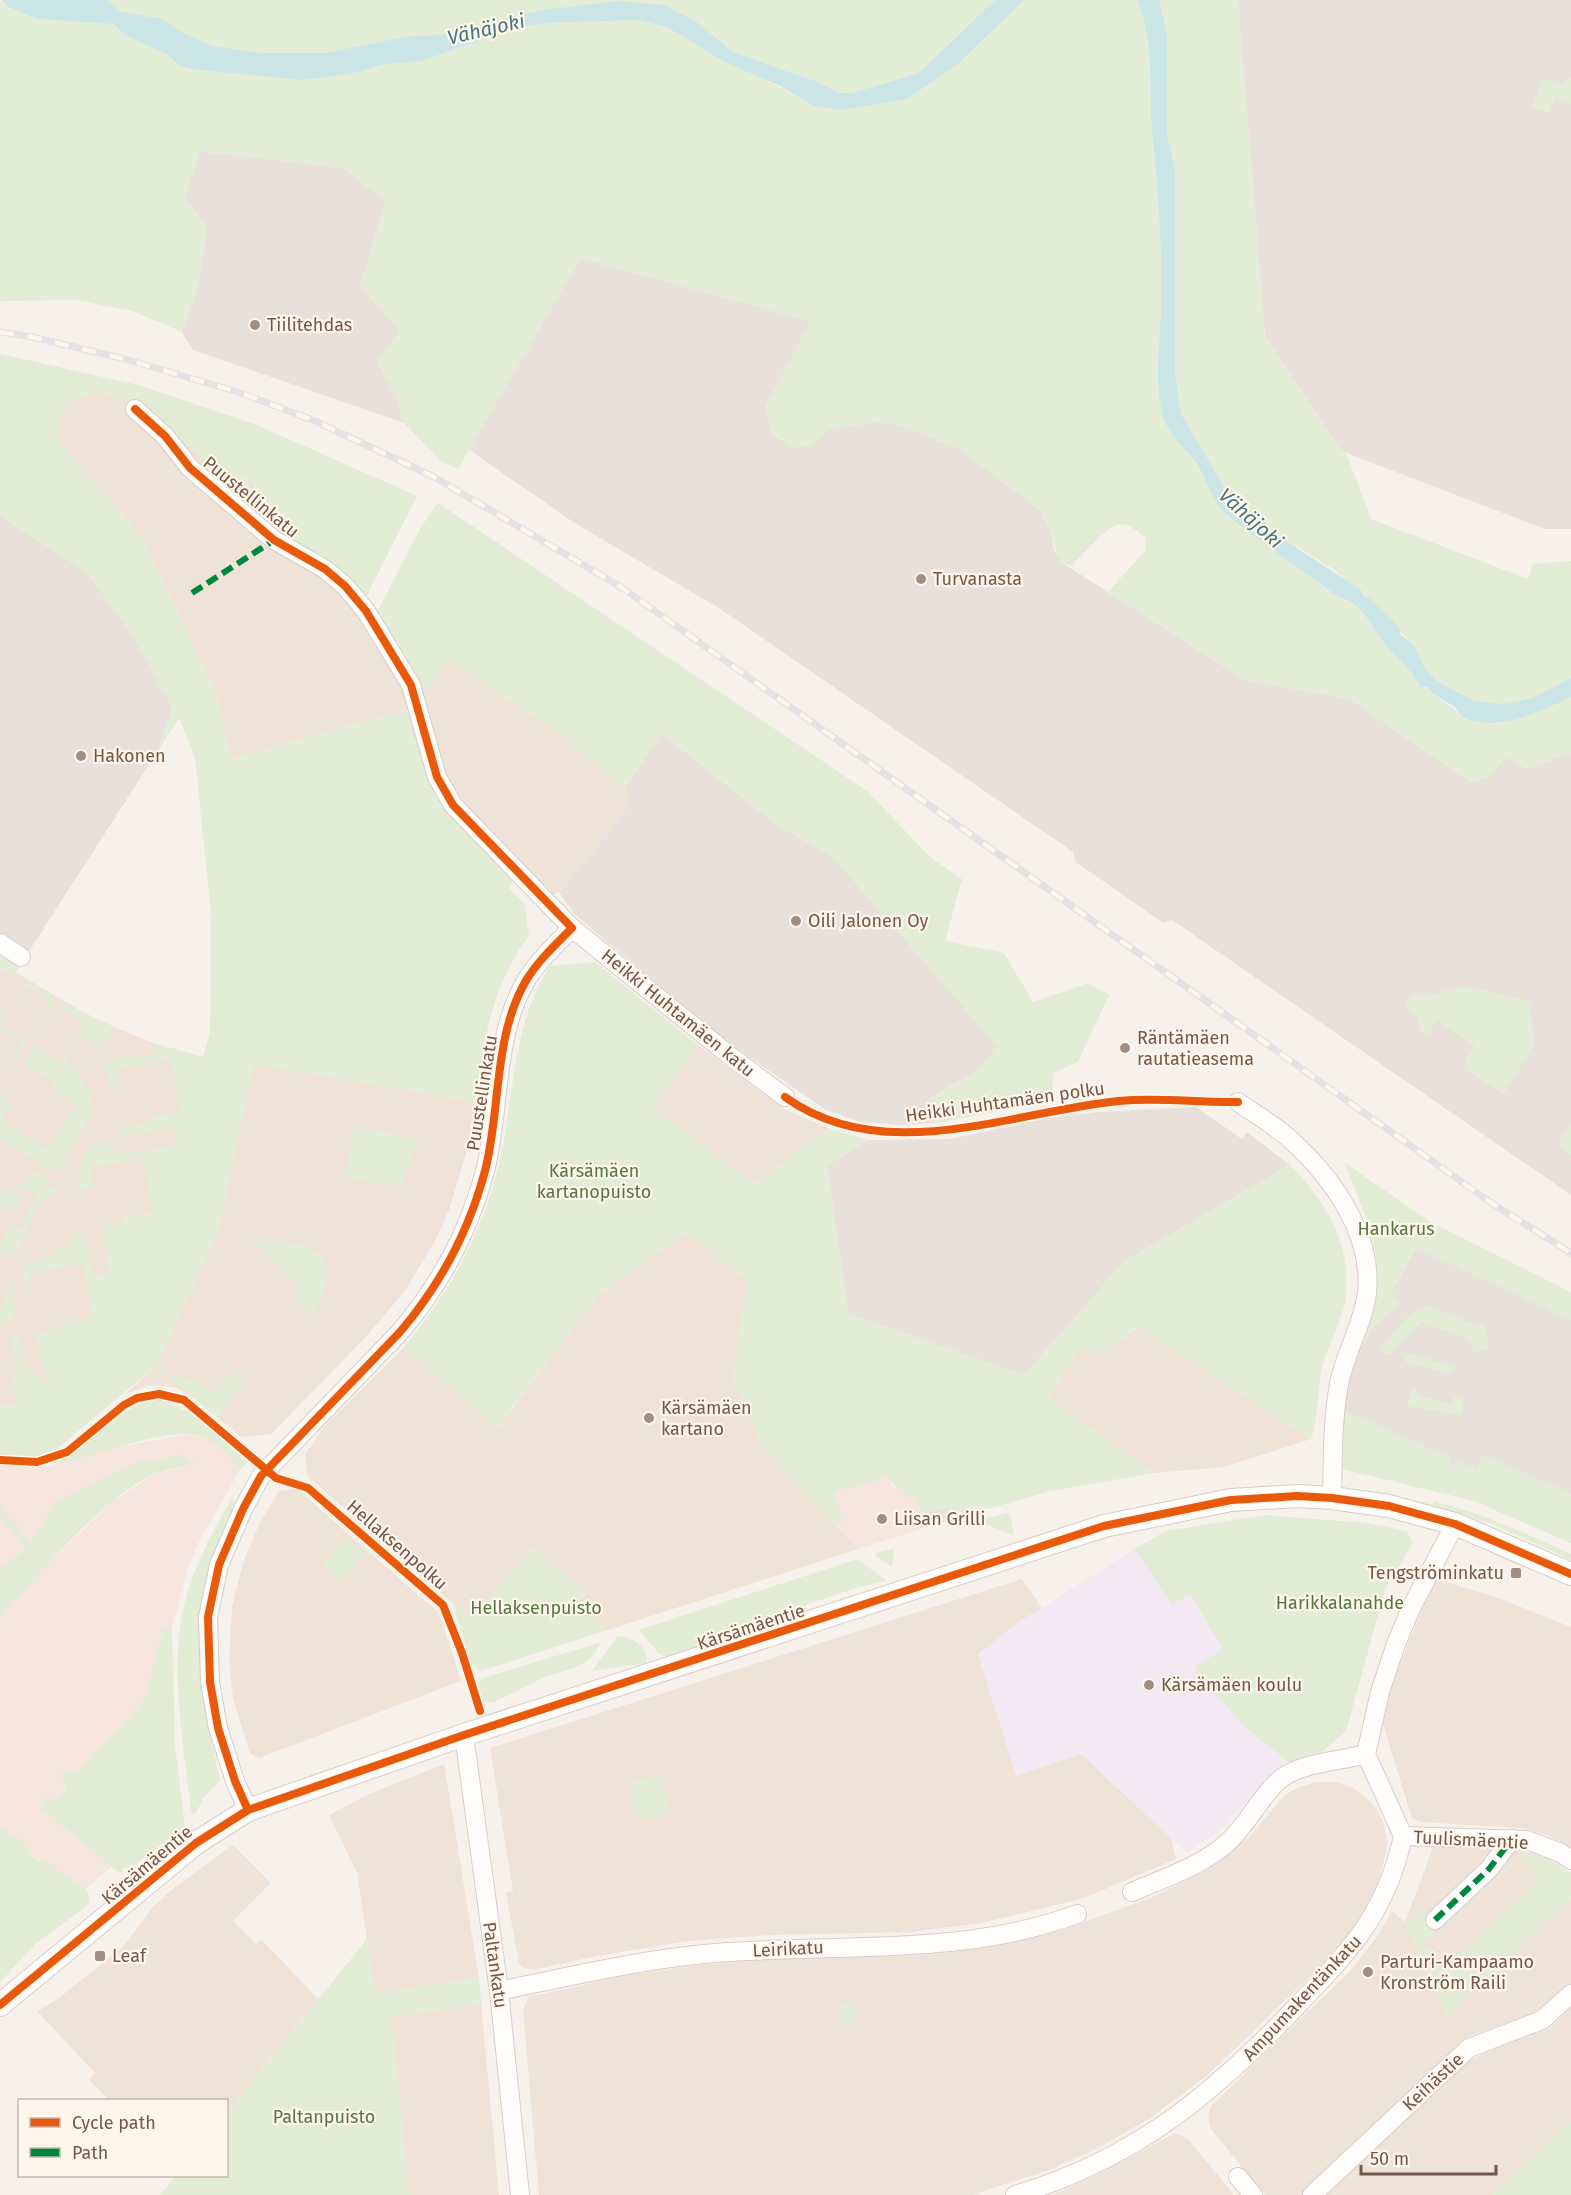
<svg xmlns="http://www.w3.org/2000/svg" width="1571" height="2195" viewBox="0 0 1571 2195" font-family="'Fira Sans',sans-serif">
	<rect width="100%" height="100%" fill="#f6f1ea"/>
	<g fill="#efe3d8">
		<polygon points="96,391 151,408 231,473 252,482 263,498 263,512 376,614 427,691 449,661 553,729 625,789 630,802 622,817 559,892 553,895 477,819 453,787 409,709 231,759 216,692 141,536 57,439 57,420 73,401"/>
		<polygon points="0,963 91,1017 153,1043 203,1057 164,1203 86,1340 0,1436"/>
		<polygon points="699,1046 786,1110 830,1129 753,1184 652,1106"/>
		<polygon points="254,1063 475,1102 467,1150 449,1210 435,1241 404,1292 366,1337 271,1434 241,1437 195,1399 177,1388 151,1385 130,1392 120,1399 157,1365 218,1231"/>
		<polygon points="685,1233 747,1280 733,1379 764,1449 858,1549 608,1630 579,1604 586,1593 533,1547 471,1619 308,1477 305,1454 325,1426 403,1348 498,1427 598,1296"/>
		<polygon points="1138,1327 1311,1439 1224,1467 1154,1473 1049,1398 1079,1349 1106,1352"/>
		<polygon points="297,1489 439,1613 461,1681 259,1758 250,1754 233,1698 229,1661 232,1607 244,1560 260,1522 279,1491"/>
		<polygon points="1434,1578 1501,1599 1571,1627 1571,1847 1547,1835 1523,1828 1420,1822 1412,1818 1380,1715"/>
		<polygon points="1022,1579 1042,1608 978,1654 1017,1776 1081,1754 1171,1838 1176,1859 1084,1898 982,1923 909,1932 771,1935 688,1941 597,1956 532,1970 523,1967 519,1963 506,1893 513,1891 490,1748"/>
		<polygon points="444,1764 479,1978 375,1994 357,1872 329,1815 369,1794"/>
		<polygon points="1316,1782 1335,1782 1354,1788 1371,1802 1383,1820 1387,1842 1386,1853 1379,1880 1360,1919 1327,1960 1210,2073 1149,2119 1094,2150 1049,2170 971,2195 539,2195 523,2009 529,1997 628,1975 699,1965 773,1959 927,1955 998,1945 1068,1928 1155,1896 1212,1867 1249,1837 1284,1796 1297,1788"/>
		<polygon points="233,1845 271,1883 233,1921 256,1944 261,1939 318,1999 227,2112 226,2100 109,2100 89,2080 95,2073 37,2011 59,1998 124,1946 153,1907 171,1890"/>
		<polygon points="1434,1845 1516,1849 1538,1855 1571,1873 1571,1985 1556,1999 1529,2015 1469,2036 1302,2195 1265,2195 1211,2129 1208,2115 1211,2106 1351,1970 1376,1938 1392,1911 1405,1922"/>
		<polygon points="481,2004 499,2195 409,2195 391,2016"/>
		<polygon points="1571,2008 1571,2121 1492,2195 1326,2195 1467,2062 1508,2041 1549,2029"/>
		<polygon points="1175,2133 1188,2139 1234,2195 1052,2195 1095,2176"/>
	</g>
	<g fill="#f6e6de">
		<polygon points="190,1434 210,1440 231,1456 240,1470 201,1537 187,1570 172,1629 163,1629 145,1700 76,1774 68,1768 62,1774 66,1789 53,1803 40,1807 111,1867 86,1889 28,1853 32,1850 0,1826 0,1618 52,1560 112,1502 151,1476 194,1464 181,1455 50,1509 33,1541 0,1569 0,1460 10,1465 34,1468 54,1465 125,1446"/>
		<polygon points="889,1477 892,1486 911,1495 919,1503 924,1528 858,1549 837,1528 843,1521 834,1492"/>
	</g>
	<g fill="#e8e1db">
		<polygon points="1238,0 1571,0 1571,529 1545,529 1341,451 1265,336"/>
		<polygon points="200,151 343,168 386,201 360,286 400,330 378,362 396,396 404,423 193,350 182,332 198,287 207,228 184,197"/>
		<polygon points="580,258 811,321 765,408 773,434 793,448 829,429 877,422 899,425 958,448 1040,510 1052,534 1054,550 1061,562 1245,680 1350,699 1472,783 1490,775 1506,757 1528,769 1571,752 1571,1195 1172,920 1163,923 1076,862 1073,852 719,608 576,524 468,449"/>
		<polygon points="0,512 134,600 179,718 15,973 0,963"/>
		<polygon points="660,732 774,823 833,857 998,1046 978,1070 929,1099 936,1123 902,1125 861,1122 826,1110 723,1039 574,914 559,892 622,817 630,802 625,789"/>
		<polygon points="1196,1107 1242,1139 1247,1132 1290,1165 1125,1261 1024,1375 848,1314 827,1165 869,1140 950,1139 1055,1117 1097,1112"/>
		<polygon points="1430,1222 1571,1293 1571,1543 1475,1501 1343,1469 1343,1401 1356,1357"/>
		<polygon points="948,1506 952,1519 924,1528 922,1515"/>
	</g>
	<polygon fill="#f2e9f2" points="1135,1549 1140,1557 1186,1553 1288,1763 1285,1760 1223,1828 1187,1853 1081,1754 1016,1776 978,1654 1017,1623"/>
	<g fill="#e3ecd5">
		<path d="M0,0L6,6L37,19L113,24L125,35L169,55L180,66L197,70L303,80L351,74L381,65L421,61L504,32L545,23L639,20L669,28L814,106L958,64L1024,0H1137C1156,48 1148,81 1152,130C1158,186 1162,244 1161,302C1161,330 1153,391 1163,415C1171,435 1189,450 1199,468C1207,482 1213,503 1226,514C1261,542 1300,567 1335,595C1365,605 1365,616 1381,639C1391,653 1406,665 1417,677C1420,691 1452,703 1462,717L1497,724L1571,697V752L1528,769L1506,757L1490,775L1472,783L1350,699L1245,680L1108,592L1146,550L1145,537C1138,532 1130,524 1121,524C1108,524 1081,557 1071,566L1061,562L1057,556L1052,534L1040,510L958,448L899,425L878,422L829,429L812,446L793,448L773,433L765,408L810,321L581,258L458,469L442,462L404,423L396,396L378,362L400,330L360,286L386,201L343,168L200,151L185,197L207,228L198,287L182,332L132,311L76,300L0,301Z"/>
		<polygon points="106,0 995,0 919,73 852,93 840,93 815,81 733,52 697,22 616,1 542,10 439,35 410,36 325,53 261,53 212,46 178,30 163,19 120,12"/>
		<polygon points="1159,0 1238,0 1265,336 1341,451 1347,455 1371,519 1528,579 1533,564 1571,561 1571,678 1532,698 1505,704 1475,701 1438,682 1426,669 1412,643 1364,597 1333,569 1268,529 1231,498 1181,414 1175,373 1175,168 1167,135 1167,33"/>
		<polygon points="1568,77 1571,79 1571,104 1555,98 1549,113 1532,107 1543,78 1562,85"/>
		<path d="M0,354L138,385L257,425L417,496L364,601L268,525C265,516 265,504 263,497C256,479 236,472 218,475L151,408L96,391L73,401L57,420V439L141,536L216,692L231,759L409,709L410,720L415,719L424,755L514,877L509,888L524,903L529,935C491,988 484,1039 475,1102L254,1064L218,1231L157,1365L34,1468L10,1465L0,1460V1406L17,1403L12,1373L18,1371L11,1338L17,1336L21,1341L25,1371L34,1369L45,1385L51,1379L42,1367L36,1334L62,1328V1322L92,1317L83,1264L29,1273L32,1293L26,1294L22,1267L52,1255L61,1247L65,1249L72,1240L70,1233H80L86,1238L93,1275L110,1274L100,1227L123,1223V1217L153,1212L144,1158L90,1167L93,1188L79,1190C75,1176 84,1153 95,1144L102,1143C123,1160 153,1150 177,1144L174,1127L126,1136L118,1133L119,1128L151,1123L150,1117L180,1112L171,1059L117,1068L121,1089L112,1090L104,1066L108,1059L154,1055L153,1043L203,1057L210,1033L211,914L195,758L179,718L157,751L171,713V705L133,636L87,573L0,516Z"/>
		<polygon points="438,503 867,791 931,858 962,879 945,941 1004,953 1033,1002 1088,983 1109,995 1078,1062 1053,1073 1052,1101 936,1123 929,1100 978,1070 997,1046 833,857 774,823 661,733 625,789 553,729 449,661 427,692 376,614 421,527"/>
		<polygon points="0,951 18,964 13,976 0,970"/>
		<path d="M595,962L699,1046L653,1106L753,1184L830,1129L869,1140L827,1166L849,1314L1024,1375L1125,1261L1290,1165C1328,1202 1358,1256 1343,1310C1337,1331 1326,1350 1321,1371C1318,1388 1317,1427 1311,1439L1137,1327L1106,1352L1079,1349L1049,1398L1154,1473L1050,1491L952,1519L948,1507L922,1515C919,1492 896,1494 889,1477L834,1492L843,1521L837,1528L764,1449L733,1379L747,1280L685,1233L598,1296L497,1427L403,1348C454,1288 490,1219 504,1141C515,1080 515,1020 550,966Z"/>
		<polygon points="26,980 56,998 46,1014 43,1012 50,1000 27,986 19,997 17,995"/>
		<polygon points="1454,988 1473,988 1527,1001 1530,1006 1534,1044 1504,1094 1465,1069 1465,1061 1475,1046 1437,1020 1427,1035 1420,1030 1419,1020 1405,1006 1414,993 1424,997"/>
		<polygon points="63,1002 114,1027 112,1036 97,1049 78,1034 85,1023 60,1006"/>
		<polygon points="5,1012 8,1014 1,1025 24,1040 32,1029 35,1031 15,1061 12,1059 22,1043 0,1029 0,1021"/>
		<polygon points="34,1047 60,1063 67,1053 71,1055 67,1061 75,1071 82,1070 79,1075 92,1096 88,1120 73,1142 76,1148 70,1148 62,1162 67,1165 59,1171 47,1168 0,1138 0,1100 4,1095 13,1101 2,1120 47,1150 76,1105 51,1088 54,1083 24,1064"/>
		<polygon points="1571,1124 1571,1155 1557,1145"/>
		<polygon points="355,1125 418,1140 401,1187 345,1177"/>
		<path d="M1344,1162L1430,1222L1571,1292V1320L1416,1248L1390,1294L1401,1302L1371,1329L1356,1357C1364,1334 1374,1311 1377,1286C1382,1244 1358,1200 1344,1162Z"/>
		<path d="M38,1172L48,1178L46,1190L55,1186L59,1192C26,1203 32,1228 17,1253L0,1256V1252L5,1250L0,1245L12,1223L22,1230L27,1212L37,1196L27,1188L22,1191L16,1187C25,1184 27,1173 38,1172Z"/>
		<polygon points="0,1191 10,1195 16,1191 24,1199 17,1205 0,1207"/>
		<path d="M255,1238C278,1242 332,1242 327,1273C324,1294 324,1298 311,1316L297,1301L298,1284L252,1242Z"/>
		<polygon points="12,1282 16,1311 10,1321 0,1323 0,1310"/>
		<path d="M1428,1306L1480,1327L1482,1324L1487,1332L1489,1350L1473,1352L1470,1340L1422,1322L1389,1354H1385L1382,1347C1395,1331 1407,1311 1428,1306Z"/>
		<polygon points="1411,1354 1454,1367 1454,1371 1449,1374 1405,1362 1405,1355"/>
		<path d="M160,1369L185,1380L194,1379L212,1392L234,1369L248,1381L222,1410L219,1419C198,1402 181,1384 158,1373Z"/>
		<polygon points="1414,1388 1419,1393 1419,1397 1451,1403 1454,1397 1464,1397 1461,1415 1406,1406"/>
		<path d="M156,1399C193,1407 218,1439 247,1462L240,1470C229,1454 210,1435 189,1434C149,1433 95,1457 54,1465L55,1462C93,1447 115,1407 156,1399Z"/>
		<polygon points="1343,1410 1451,1458 1450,1466 1460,1462 1477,1470 1483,1454 1571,1494 1571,1543 1475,1501 1343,1469"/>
		<path d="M182,1455L194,1464C180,1468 163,1470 150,1476C99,1501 39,1575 0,1618V1569L26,1548L0,1516V1506L31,1543L55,1502L139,1462Z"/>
		<path d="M232,1498L236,1504C184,1605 197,1675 220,1780L204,1797L194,1816L191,1810C184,1751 172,1680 181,1621C188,1577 210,1536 232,1498Z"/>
		<path d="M1433,1501C1481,1513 1526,1533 1571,1554V1560L1492,1524L1433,1505Z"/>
		<polygon points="1007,1513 1011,1517 1014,1536 978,1521"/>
		<polygon points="1264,1515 1367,1523 1407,1531 1413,1543 1385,1590 1346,1731 1321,1753 1291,1764 1245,1727 1196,1672 1197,1666 1223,1649 1190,1594 1172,1605 1135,1549 1166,1531"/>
		<polygon points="345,1538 364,1555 341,1581 322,1564"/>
		<polygon points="533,1547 586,1592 579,1604 608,1630 480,1671 471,1663 453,1603 471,1618"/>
		<polygon points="895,1548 892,1567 875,1556 876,1553"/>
		<polygon points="857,1559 887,1581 859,1587 808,1604 781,1622 669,1657 659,1654 639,1630"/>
		<polygon points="163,1629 172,1629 175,1746 185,1826 130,1869 123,1868 122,1872 119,1873 40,1807 47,1797 53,1803 66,1790 62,1774 68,1768 76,1774 145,1700"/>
		<path d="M621,1636C635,1639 648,1647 647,1663L592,1671L617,1637Z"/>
		<polygon points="602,1642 590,1659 577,1667 547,1676 494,1702 481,1702 477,1692 478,1683 486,1677"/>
		<polygon points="661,1775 670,1813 645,1819 635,1811 629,1783"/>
		<polygon points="0,1826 32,1850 29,1854 40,1862 42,1859 86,1889 90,1899 87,1906 35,1944 0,1982"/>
		<polygon points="1520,1850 1549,1859 1571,1873 1571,1900 1447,2016 1405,1923 1422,1912 1427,1916 1434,1934 1423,1944 1445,1968 1540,1879 1518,1855"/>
		<polygon points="367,1939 375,1994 479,1978 481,2004 392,2016 409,2195 160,2195 175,2176 226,2176 227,2112"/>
		<polygon points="855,2002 858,2024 841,2026 839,2005"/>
		<polygon points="1571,2121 1571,2195 1492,2195"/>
	</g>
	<g fill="#cce5e6">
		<polygon points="2,0 106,0 121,12 163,19 178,30 212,46 261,53 325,53 410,36 439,35 542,10 616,1 664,5 697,22 733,52 815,81 840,93 852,93 919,73 995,0 1024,0 958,64 907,99 842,110 814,106 778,85 727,63 669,28 639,20 544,23 504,32 421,61 381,65 351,74 303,80 197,70 180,66 168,55 125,35 113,24 37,19 6,6"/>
		<path d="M1137,0H1159L1167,33V135L1175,168V373L1181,414L1231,498L1268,529L1361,590L1364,597L1369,598L1399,627L1401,635L1412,643L1426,669L1438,682L1475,701L1505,704L1532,698L1571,678V697C1540,711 1499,733 1465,718C1459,716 1458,709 1453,706C1443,699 1434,697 1426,687H1420C1411,667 1394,657 1381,639C1364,616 1365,605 1335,595C1300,567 1260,543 1226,514C1213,503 1207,482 1199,467C1187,448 1170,439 1163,416C1153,383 1161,336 1161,302C1162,245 1158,187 1152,130C1148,80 1156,49 1137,0Z"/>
	</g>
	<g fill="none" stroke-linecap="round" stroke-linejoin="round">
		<defs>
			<g id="minor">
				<path d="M135,409L165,436L190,468L274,540L325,569L345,586L366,611L411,685L437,777L453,805L572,928C556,944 539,960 527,979C493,1035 501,1109 485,1171C469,1231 440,1285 400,1332L261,1476L243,1509L219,1565L208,1617L210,1682L218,1728L235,1781L248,1810"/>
				<polyline points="572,928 734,1059 785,1097"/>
				<polyline points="0,943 21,957"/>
				<path d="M1238,1102C1256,1115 1277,1126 1293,1142C1333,1179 1373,1234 1367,1293C1363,1324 1345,1353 1339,1384C1332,1422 1333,1460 1332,1498"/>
				<polyline points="464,1735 499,1991 520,2195"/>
				<polyline points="1403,1836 1527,1840 1561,1853 1571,1860"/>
				<path d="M1132,1892C1164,1878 1203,1866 1229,1841C1249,1823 1265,1788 1286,1775C1309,1762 1341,1761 1366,1754"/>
				<polyline points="1435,1920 1489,1869 1512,1839"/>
				<path d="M499,1991C571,1976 643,1959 715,1953C835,1943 962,1957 1077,1914"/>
				<polyline points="1238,2177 1253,2195"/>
				<path d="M1015,2195C1135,2159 1211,2096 1296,2007C1349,1951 1386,1915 1403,1836L1366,1754L1380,1692L1396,1644L1411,1608L1455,1524"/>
				<polyline points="1312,2195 1469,2048 1542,2020 1571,1994"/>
			</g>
			<polyline id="tertiary" points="0,2005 196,1843 248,1810 464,1735 1104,1526 1231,1500 1297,1496 1332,1498 1389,1506 1455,1524 1571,1574"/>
		</defs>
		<use href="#minor" stroke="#d5cec9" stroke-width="20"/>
		<use href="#tertiary" stroke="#d5cec9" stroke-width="24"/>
		<use href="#minor" stroke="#fefdfc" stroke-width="18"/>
		<use href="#tertiary" stroke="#fefdfc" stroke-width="22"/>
		<defs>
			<polyline id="rail" points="0,332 32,337 125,359 238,392 315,421 434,477 621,587 1493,1204 1571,1253"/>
		</defs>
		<use href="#rail" stroke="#e4e2e4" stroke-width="7"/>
		<use href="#rail" stroke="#fef6eb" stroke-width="4.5" stroke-dasharray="14" stroke-linecap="butt"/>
		<g stroke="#00873e" stroke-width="6" stroke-dasharray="12 6" stroke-linecap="butt">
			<polyline points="192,593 274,540"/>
			<polyline points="1435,1920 1489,1869 1512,1839"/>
		</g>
		<defs>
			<g id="cycleway">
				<path d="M135,409L165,436L190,468L274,540L325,569L345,586L366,611L411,685L437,777L453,805L572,928C556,944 539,960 527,979C493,1035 501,1109 485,1171C469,1231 440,1285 400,1332L261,1476L243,1509L219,1565L208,1617L210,1682L218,1728L235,1781L248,1810"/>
				<path d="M785,1097C884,1168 1009,1112 1119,1101C1159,1097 1198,1103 1238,1102"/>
				<polyline points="0,1460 37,1462 67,1452 124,1405 137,1398 159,1394 184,1400 276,1478 308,1488 443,1605 462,1653 480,1711"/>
				<polyline points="0,2005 196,1843 248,1810 464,1735 1104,1526 1231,1500 1297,1496 1332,1498 1389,1506 1455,1524 1571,1574"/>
			</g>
		</defs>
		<use href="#cycleway" stroke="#fef6eb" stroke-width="11"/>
		<use href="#cycleway" stroke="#e8590c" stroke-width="8"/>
	</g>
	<g fill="#a18e83" stroke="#fef6eb" stroke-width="2">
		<circle cx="255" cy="325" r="6"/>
		<circle cx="921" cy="579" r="6"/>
		<circle cx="81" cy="756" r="6"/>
		<circle cx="796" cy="921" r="6"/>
		<circle cx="1125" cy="1048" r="6"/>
		<circle cx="649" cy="1418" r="6"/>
		<circle cx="882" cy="1519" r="6"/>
		<rect x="1510" y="1567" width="12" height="12" rx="3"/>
		<circle cx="1149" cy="1685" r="6"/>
		<rect x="94" y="1950" width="12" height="12" rx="3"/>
		<circle cx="1368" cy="1972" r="6"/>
	</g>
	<g text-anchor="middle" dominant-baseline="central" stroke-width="4.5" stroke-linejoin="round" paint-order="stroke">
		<g font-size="18" fill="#73584b" stroke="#fef6eb" text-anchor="start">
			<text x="267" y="325">Tiilitehdas</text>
			<text x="933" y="579">Turvanasta</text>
			<text x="93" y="756">Hakonen</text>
			<text x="808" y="921">Oili Jalonen Oy</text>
			<text x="1137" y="1038">Räntämäen<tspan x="1137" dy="21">rautatieasema</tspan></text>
			<text x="661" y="1408">Kärsämäen<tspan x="661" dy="21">kartano</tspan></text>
			<text x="894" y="1519">Liisan Grilli</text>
			<text x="1504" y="1573" text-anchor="end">Tengströminkatu</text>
			<text x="1161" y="1685">Kärsämäen koulu</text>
			<text x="112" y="1956">Leaf</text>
			<text x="1380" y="1962">Parturi-Kampaamo<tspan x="1380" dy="21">Kronström Raili</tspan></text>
		</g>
		<g font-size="18" fill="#73584b" stroke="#fef6eb">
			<text transform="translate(251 497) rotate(39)">Puustellinkatu</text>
			<text transform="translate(678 1013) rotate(39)">Heikki Huhtamäen katu</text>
			<text transform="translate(482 1093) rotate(-81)">Puustellinkatu</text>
			<text transform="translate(1005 1102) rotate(-8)">Heikki Huhtamäen polku</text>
			<text transform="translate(397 1545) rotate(41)">Hellaksenpolku</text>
			<text transform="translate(751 1627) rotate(-18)">Kärsämäentie</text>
			<text transform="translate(1471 1840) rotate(3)">Tuulismäentie</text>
			<text transform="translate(147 1865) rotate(-40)">Kärsämäentie</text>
			<text transform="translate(788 1949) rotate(-3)">Leirikatu</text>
			<text transform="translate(495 1965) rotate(82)">Paltankatu</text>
			<text transform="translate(1302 1998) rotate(-47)">Ampumakentänkatu</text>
			<text transform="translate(1433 2082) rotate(-43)">Keihästie</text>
		</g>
		<g font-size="18" fill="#557843" stroke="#fef6eb">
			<text x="594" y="1171">Kärsämäen<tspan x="594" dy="21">kartanopuisto</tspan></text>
			<text x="1396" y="1229">Hankarus</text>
			<text x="1340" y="1603">Harikkalanahde</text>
			<text x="536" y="1608">Hellaksenpuisto</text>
			<text x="324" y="2117">Paltanpuisto</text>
		</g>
		<g font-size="20" font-style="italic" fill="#43777f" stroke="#fef6eb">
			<text transform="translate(486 29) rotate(-13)">Vähäjoki</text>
			<text transform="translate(1251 518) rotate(42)">Vähäjoki</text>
		</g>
	</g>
	<rect x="18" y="2099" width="210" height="78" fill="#fef6eb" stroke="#c6b7ab" stroke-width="1.5"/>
	<rect x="30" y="2118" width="30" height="9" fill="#e8590c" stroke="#c6b7ab" stroke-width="1.5"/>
	<text x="72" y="2129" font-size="18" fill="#73584b">Cycle path</text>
	<rect x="30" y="2148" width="30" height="9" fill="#00873e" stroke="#c6b7ab" stroke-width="1.5"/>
	<text x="72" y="2159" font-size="18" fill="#73584b">Path</text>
	<path d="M1361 2165v9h135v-9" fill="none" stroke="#73584b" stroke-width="3"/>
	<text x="1370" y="2165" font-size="18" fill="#73584b" stroke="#fef6eb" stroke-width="4.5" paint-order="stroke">50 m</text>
</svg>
